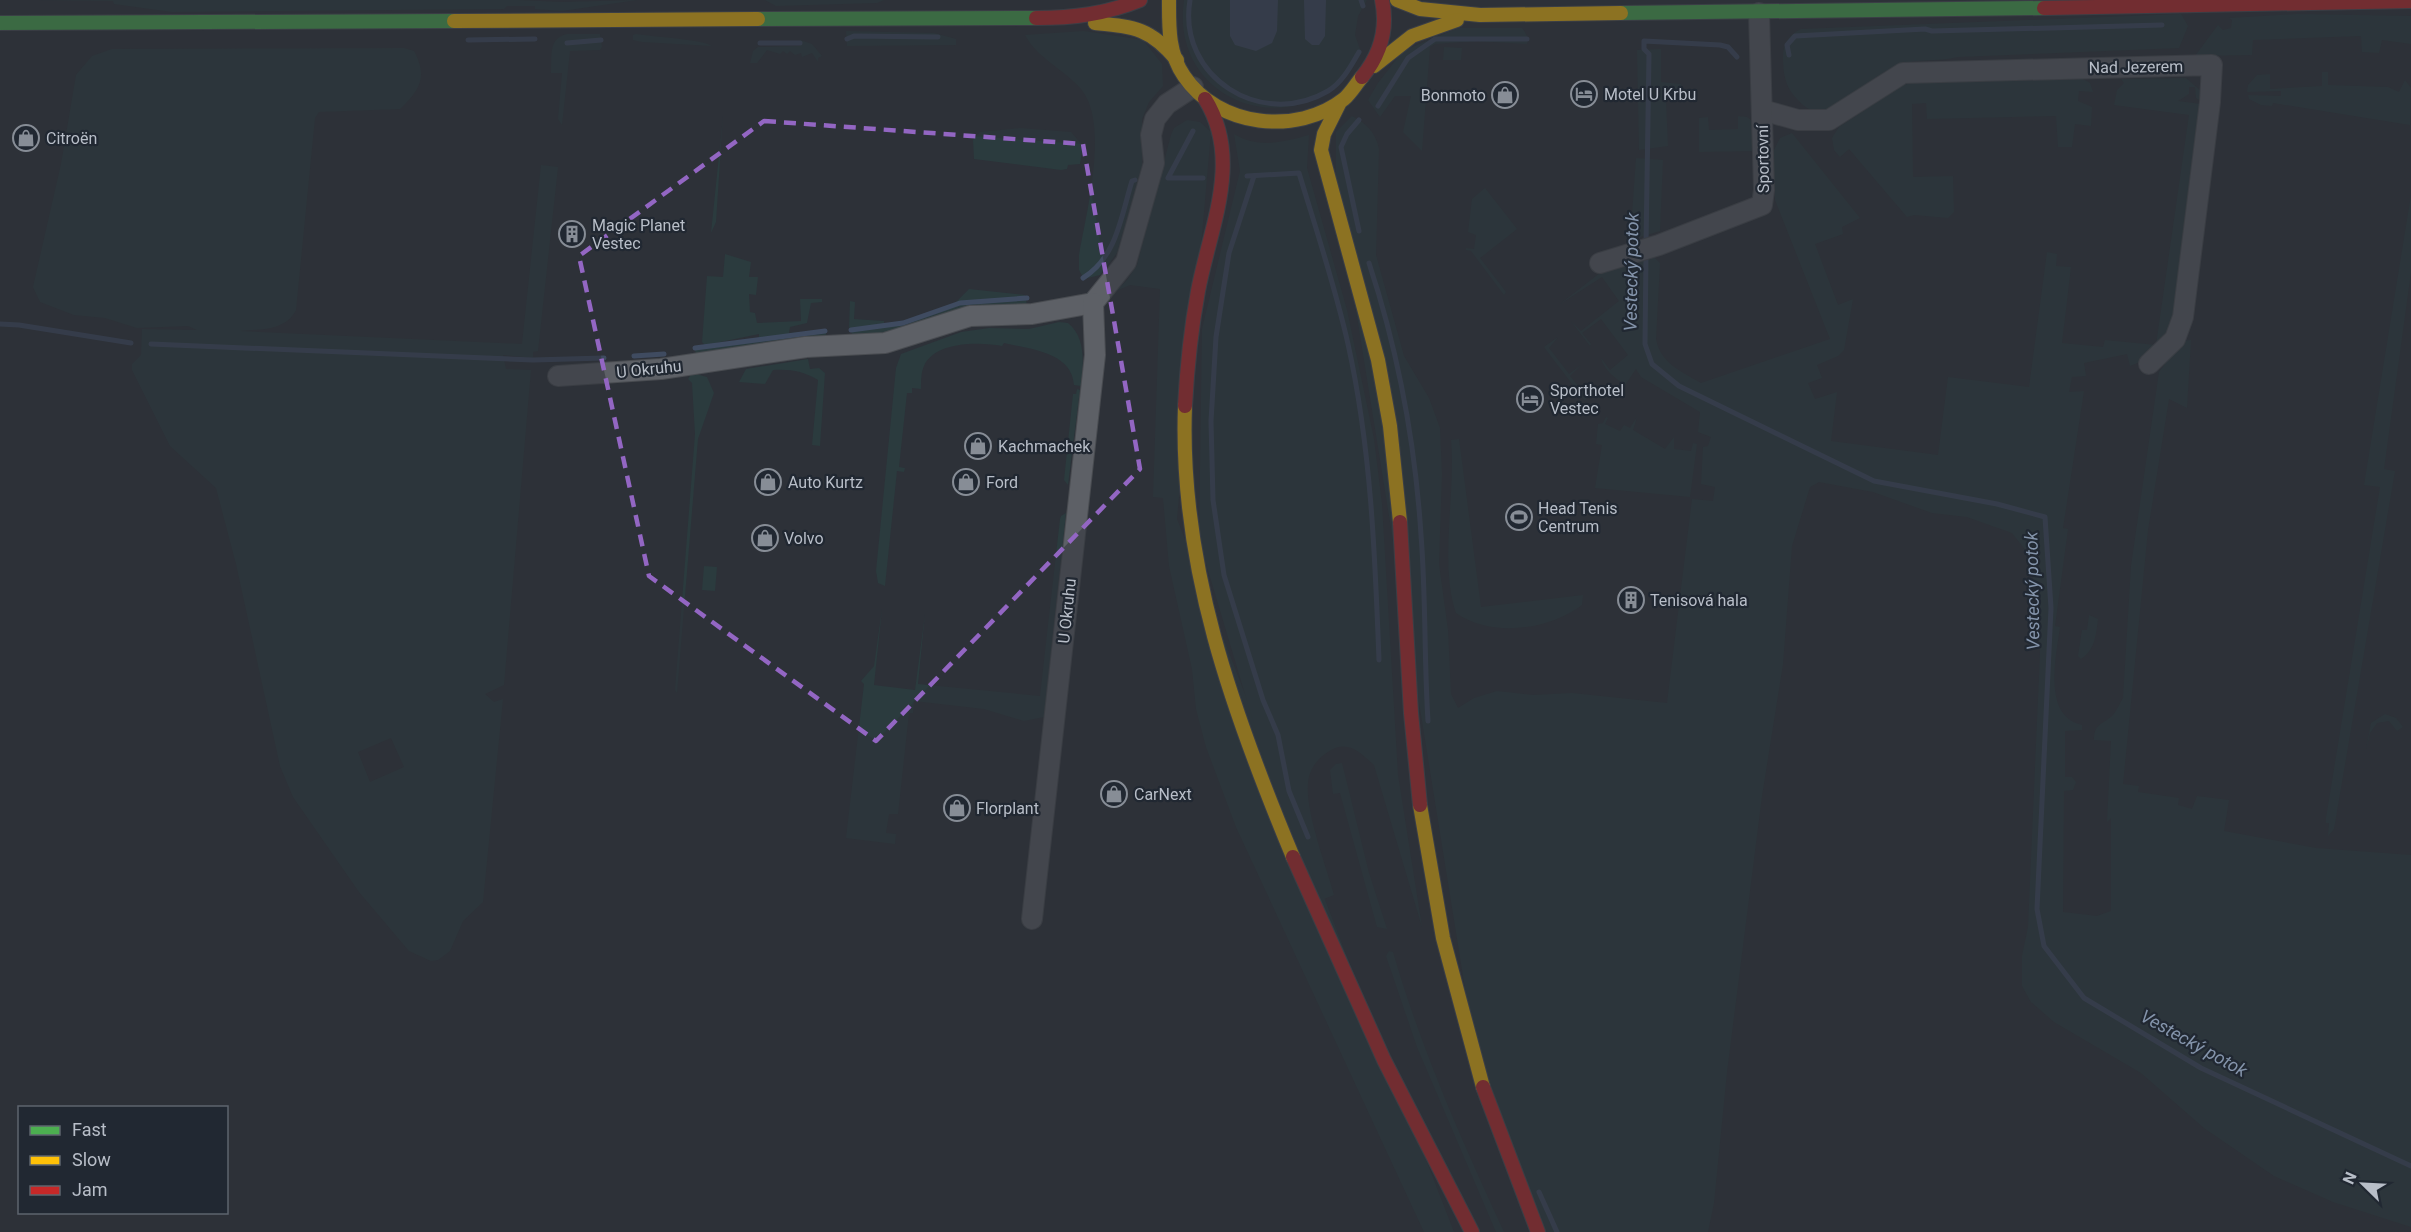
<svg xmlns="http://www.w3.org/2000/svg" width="2411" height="1232" viewBox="0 0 2411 1232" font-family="Roboto,sans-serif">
	<rect width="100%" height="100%" fill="#2d3138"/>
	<g fill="#2b3b3e" fill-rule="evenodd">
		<polygon points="38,0 518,0 562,2 637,0 562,11 535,9 535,6 507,6 504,9 172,12 114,4 113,1"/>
		<polygon points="765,0 884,0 877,3 776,6"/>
		<path d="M1184,0H1367L1358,16L1355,35L1361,52C1312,150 1168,110 1184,0Z"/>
		<path d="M2181,14L2188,26L2179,48L1958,57C1938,62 1914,58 1895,66C1874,76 1843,104 1825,110C1813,113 1805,108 1797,99C1785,87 1783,73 1783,57C1783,43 1789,35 1801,29Z"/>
		<polygon points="2297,14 2411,16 2411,44 2382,40 2379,53 2362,52 2361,36 2253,40 2252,55 2195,56 2218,25 2223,30 2231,28 2232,20 2229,18"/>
		<path d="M1458,28H1522C1526,33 1529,38 1527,44L1477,41L1435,44L1430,47L1422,151L1403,132L1411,96H1395L1380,117L1368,100L1378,83L1403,51Z"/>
		<polygon points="846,31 934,33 956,39 956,45 847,46"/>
		<path d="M1084,31L1143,40L1162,64L1163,86L1149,102L1142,119V165L1117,253L1100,275L1084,279L1079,270V255C1086,214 1110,123 1081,89C1064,69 1038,59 1025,35Z"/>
		<path d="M567,34H600L602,47L600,50L570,51L562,125L558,119L562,73H551C552,57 548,38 567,34Z"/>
		<path d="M636,34C653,37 701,39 712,46L642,42L633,40V35Z"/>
		<polygon points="800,40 812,44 822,56 818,58 818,62 812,53 802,57 801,53 795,55 790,51 787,54 783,51 780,54 767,50 757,63 750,63 753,51 758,47 800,46"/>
		<polygon points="1444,47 1462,48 1461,60 1443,60"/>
		<path d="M404,48L414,51C428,77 420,90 400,109L319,112L315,118L296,310C285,331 262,329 240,331L522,344L541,165L558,167L538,351L533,352V358L503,355L506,369L531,370L504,685L485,694L494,702L503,699L483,902L463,921L450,951L438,960L431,961L409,951L359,892L293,797L280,766L236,564L216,488L170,446L132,370V364L141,355L142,329L197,330L188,326L137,328L105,318L74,315L40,302L33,287L61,164L76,75L92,56L112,49ZM391,738L404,767L370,782L358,752Z"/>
		<polygon points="1661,49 1661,82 1681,84 1682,100 1666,100 1668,146 1639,150 1637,50"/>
		<polygon points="2322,72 2328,72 2328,85 2388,87 2399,92 2405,80 2411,88 2410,125 2273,103 2272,106 2261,105 2249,99 2248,95 2281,96 2281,91 2247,92 2248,85 2257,75 2270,74 2270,89 2322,86"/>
		<path d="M2186,78L2202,92V102L2196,98L2195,87H2189V94L2178,101L2201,104L2182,270L2173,320L2166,337L2140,362L2130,366L2127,354L2084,363L2086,376L2072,377L2069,392L2084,391L2063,528L2068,529L2055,626L2060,627C2056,657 2042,716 2082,725V730L2065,731V777H2072L2076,782L2073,790L2064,791L2063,912L2097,916L2111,911V818L2107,822L2111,741L2094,740C2094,723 2103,725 2113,715C2117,710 2120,703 2123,698L2131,566L2159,372L2182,341L2191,340L2187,408L2169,399L2148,530L2123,784L2139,786L2138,792L2179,798L2178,805L2192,809L2197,796L2229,800L2224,831L2316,848L2411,855V1227L2333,1202L2274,1176L2204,1128L2141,1073L2054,1022L2031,1002L2022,986V956L2028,927L2040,653L2031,557L2012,533L1967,517L1932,513L1873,492L1819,482L1810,487L1792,546L1783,664L1762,796L1727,1072L1714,1203L1708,1232H1545L1473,1038L1336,186V132L1352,116C1368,125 1375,132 1379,149L1376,255L1404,356L1429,398L1440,428L1442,474L1439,564L1448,630L1451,694L1458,708L1474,698L1497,691L1534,695L1572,693L1667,703L1692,499L1713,501L1715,487L1701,484L1703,447L1708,446L1711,437L1698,432L1700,412L1641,377L1636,369L1625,385C1615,378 1604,370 1601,358L1610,370L1628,355L1601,319L1582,333L1591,344L1590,346L1571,321L1581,331L1619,301L1602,277L1560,304L1609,266L1654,257L1660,263L1656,339C1660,363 1682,372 1701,383L1830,339L1775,200L1773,152L1780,138L1792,133L1860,218L1842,227L1843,234L1815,244L1838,305L1853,299L1844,350L1838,356L1817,365L1822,378L1808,383L1815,399L1837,392L1831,441L1938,455L1948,377L2029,387L2047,252L2057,254L2056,266L2071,267L2062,343L2103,347L2105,340L2156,345L2189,115L2114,105L2117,90L2124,83L2121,79Z"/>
		<polygon points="2083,79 2090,83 2093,92 2079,91 2078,101 2092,107 2091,126 2075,124 2072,147 2058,147 2056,116 1927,119 1926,103 1912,104 1913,177 1953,176 1954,212 1948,218 1914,215 1907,217 1849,149 1840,157 1834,150 1832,138 1839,127 1901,86 1910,83"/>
		<polygon points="723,116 716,222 711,233"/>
		<polygon points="1738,116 1747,117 1752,121 1754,151 1699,152 1699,118 1708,117 1709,130 1738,129"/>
		<polygon points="1187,120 1200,122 1211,132 1177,519 1454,1232 1424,1232 1236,827 1206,747 1196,709 1192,669 1169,566 1163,498 1153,497 1160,289 1130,285 1116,291 1127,280 1137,265 1171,135 1174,128"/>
		<polygon points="1020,128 1071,132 1083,146 1080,164 1068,165 1067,169 1061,170 974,159 973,140 980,132"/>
		<path d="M1234,134C1259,149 1283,142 1309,135L1307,168L1347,310L1374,439L1382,504L1398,775L1422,927L1374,765C1361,753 1349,740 1331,750C1319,756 1309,769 1308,783C1305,811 1326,866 1334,895L1324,899L1271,781L1199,540L1202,329L1240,171Z"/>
		<polygon points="1636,158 1663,160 1660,231 1633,239 1631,229"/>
		<polygon points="1485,188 1517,229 1480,258 1506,292 1504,295 1471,251 1466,250 1466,248 1474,249 1476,235 1468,232 1472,199"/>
		<polygon points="2411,195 2411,272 2384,469 2395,471 2334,829 2328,836 2329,823 2326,823 2326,818 2380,487 2364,485"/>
		<path d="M725,254L751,262L749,277H758L756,295L749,294L750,312L755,313L757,323L801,321L800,299H822V302L811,303L807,323L790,327L789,333L826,330V336L696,354L695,350L705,345L702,342L707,276L723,277ZM759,334V338L705,346L706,345Z"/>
		<polygon points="969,289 1025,295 1027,305 882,334 853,335 849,328 850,301 855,302 854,319 884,321 884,326 903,322 954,304"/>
		<path d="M1059,322L1068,323C1087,338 1083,366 1081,386L1074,385C1072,352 1029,349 1004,343L1002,346C980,342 935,341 924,366C921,372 921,382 921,389L912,388V393H907L899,467L905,468L904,472L897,471L885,586L878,583L876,571L896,368L901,354L961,332L989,328L1029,329Z"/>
		<polygon points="1558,337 1549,348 1569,374 1581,365 1570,376 1587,397 1585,401 1544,347"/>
		<path d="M808,359L810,369L819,368L825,373L820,446L812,445L818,380C803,371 791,369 773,370L765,384L739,382L746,369Z"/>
		<polygon points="692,373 707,377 714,393 698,439 677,693 675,690 695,434 692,383 688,379"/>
		<polygon points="1077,389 1080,390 1068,485 1064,480 1073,394 1076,394"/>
		<polygon points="1606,417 1608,418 1605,424 1620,431 1624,425 1630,428 1637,417 1633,430 1665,449 1674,437 1674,449 1691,451 1693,443 1697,444 1690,497 1595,488 1602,445 1596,444 1598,424 1603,423"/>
		<path d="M1459,439L1481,607L1583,595L1582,605C1549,630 1492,638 1456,613C1439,564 1456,493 1451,440Z"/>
		<polygon points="1066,513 1044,717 1024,721 984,709 914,701 913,713 909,713 898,814 889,814 886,833 896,834 895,844 846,838 864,684 861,681 874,666 882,609 874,685 915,690 925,614 918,684 1040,696 1060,519 1061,516"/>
		<polygon points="704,566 717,567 715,591 702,590"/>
		<path d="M2089,615L2098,619C2096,635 2095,650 2081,659L2078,656L2082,630H2087Z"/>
		<polygon points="2385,714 2396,718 2403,727 2397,731 2389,721 2377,723 2370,733 2366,750 2371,723"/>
		<polygon points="1342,763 1369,873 1387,929 1377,927 1340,793 1333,794 1330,770 1336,764"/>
		<path d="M1389,951L1393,952C1421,1049 1462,1141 1504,1232H1496L1417,1047L1386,956Z"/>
	</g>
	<g fill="#3f4b60">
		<polygon points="1230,0 1278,0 1277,31 1272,43 1256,51 1235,45 1230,36"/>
		<polygon points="1304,0 1326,0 1325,36 1319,45 1312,45 1305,39"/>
	</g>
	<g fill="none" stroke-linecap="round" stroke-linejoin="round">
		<g stroke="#3f4b60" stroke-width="5">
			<path d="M1190,0C1177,77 1262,130 1328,91C1342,83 1351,66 1359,52"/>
			<polyline points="1361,0 1363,6"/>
			<polyline points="847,39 854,36 938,37"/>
			<polyline points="468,40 535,39"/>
			<polyline points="567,43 601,40"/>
			<polyline points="760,43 800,43"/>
			<polyline points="1789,55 1787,45 1795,36 1925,29 1932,31 2162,25"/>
			<polyline points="1378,106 1408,58 1435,39 1527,39"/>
			<polyline points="1193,131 1168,178 1203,178"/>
			<path d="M1247,176L1299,173C1316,229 1335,286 1348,344C1371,448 1375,554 1379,660"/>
			<polyline points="1254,176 1229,253 1216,337 1211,421 1213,500 1224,575 1263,700 1278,735 1289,791 1308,837"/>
			<polyline points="1359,231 1341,147 1347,134 1359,120"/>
			<polyline points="1646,245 1649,54 1644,49 1644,41 1720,45 1728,47 1737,57"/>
			<polyline points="1646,255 1645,344 1652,364 1679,386 1874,481 1997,504 2045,517 2051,608 2037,909 2044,946 2084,998 2201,1068 2411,1166"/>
			<path d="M1369,263C1398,351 1415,441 1421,535C1426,597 1424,659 1428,721"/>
			<path d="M1083,278C1117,257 1121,216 1132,181L1135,180"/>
			<polyline points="0,324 19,325 131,343"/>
			<polyline points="851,330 903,323 960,303 1027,298"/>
			<polyline points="151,344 533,360 604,358"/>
			<polyline points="695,348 825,331"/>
			<polyline points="634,356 664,354"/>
			<polyline points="1539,1192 1557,1232"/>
		</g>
		<defs>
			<g id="street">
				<polyline points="1762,110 1798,120 1829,120 1903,73 2212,65 2210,102 2183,317 2175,339 2149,364"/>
				<polyline points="1600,263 1659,245 1762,205 1764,190 1759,13"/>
				<polyline points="558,376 661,369 806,347 885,343 970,316 1032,314 1093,303 1126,262 1154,163 1151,135 1155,119 1167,104 1193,87"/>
				<polyline points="1032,919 1095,355 1093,303"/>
			</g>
			<g id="fast">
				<polyline points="1621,13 2044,8"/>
				<polyline points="758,19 1036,18"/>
				<polyline points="0,23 454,21"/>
			</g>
			<g id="slow">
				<path d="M1169,0C1169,26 1168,53 1184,76C1218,127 1297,136 1344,99C1351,93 1356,84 1362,77"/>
				<polyline points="1397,0 1420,9 1480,15 1621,13"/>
				<polyline points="454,21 758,19"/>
				<path d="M1095,23C1135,27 1150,28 1177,60"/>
				<polyline points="1374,66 1412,36 1457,20"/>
				<polyline points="1339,104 1324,134 1321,150 1378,360 1390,426 1400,522"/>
				<path d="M1185,406C1179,565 1233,713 1293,857"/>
				<polyline points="1420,805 1443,938 1483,1087"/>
			</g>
			<g id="jam">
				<polyline points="2044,8 2411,1"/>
				<path d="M1036,18C1073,18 1106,14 1140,0"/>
				<path d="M1362,77C1380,55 1388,29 1382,0"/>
				<path d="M1185,406C1187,368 1191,329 1198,291C1210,227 1243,160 1205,99"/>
				<polyline points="1400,522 1411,713 1420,805"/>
				<polyline points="1293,857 1384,1060 1472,1232"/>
				<polyline points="1483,1087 1538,1232"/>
			</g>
		</defs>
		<use href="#street" stroke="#494c51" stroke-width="22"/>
		<use href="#fast" stroke="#4b4e55" stroke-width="16"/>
		<use href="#slow" stroke="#4b4e55" stroke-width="16"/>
		<use href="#jam" stroke="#4b4e55" stroke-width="16"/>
		<use href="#street" stroke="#5d6066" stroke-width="20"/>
		<use href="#fast" stroke="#4caf50" stroke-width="14"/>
		<use href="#slow" stroke="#ffc107" stroke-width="14"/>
		<use href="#jam" stroke="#c62828" stroke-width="14"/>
	</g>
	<path d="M0 0H2411V1232H0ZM764,121L1083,144L1140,469L876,741L649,576L579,256Z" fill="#2d3138" fill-opacity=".55" fill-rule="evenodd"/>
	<path fill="none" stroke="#9366c3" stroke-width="4.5" stroke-dasharray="12 8" stroke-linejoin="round" d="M764,121L1083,144L1140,469L876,741L649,576L579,256Z"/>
	<defs>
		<symbol id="hotel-ring" viewBox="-11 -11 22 22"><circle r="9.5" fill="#212832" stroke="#878d96" stroke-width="1.5"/><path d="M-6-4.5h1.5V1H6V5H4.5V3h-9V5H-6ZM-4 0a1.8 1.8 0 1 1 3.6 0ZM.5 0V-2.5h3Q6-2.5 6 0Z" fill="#878d96"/></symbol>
		<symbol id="shop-ring" viewBox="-11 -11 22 22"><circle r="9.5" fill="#212832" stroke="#878d96" stroke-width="1.5"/><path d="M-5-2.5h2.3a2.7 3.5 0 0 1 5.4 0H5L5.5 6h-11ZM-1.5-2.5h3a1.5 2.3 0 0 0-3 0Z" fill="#878d96"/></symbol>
		<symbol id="building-ring" viewBox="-11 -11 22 22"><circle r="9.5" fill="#212832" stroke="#878d96" stroke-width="1.5"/><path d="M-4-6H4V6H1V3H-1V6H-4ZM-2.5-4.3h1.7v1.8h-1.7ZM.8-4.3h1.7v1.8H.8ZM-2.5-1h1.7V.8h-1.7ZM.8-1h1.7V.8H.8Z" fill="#878d96"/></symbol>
		<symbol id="stadium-ring" viewBox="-11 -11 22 22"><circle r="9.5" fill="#212832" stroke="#878d96" stroke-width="1.5"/><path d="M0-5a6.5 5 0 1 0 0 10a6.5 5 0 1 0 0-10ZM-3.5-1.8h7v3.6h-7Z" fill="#878d96"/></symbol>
	</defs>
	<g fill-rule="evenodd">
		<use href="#hotel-ring" x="1569" y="79" width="30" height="30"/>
		<use href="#shop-ring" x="1490" y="80" width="30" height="30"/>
		<use href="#shop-ring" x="11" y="123" width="30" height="30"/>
		<use href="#building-ring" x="557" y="219" width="30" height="30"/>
		<use href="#hotel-ring" x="1515" y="384" width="30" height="30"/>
		<use href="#shop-ring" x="963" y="431" width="30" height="30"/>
		<use href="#shop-ring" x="753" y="467" width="30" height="30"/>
		<use href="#shop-ring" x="951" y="467" width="30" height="30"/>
		<use href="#stadium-ring" x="1504" y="502" width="30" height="30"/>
		<use href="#shop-ring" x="750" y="523" width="30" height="30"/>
		<use href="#building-ring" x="1616" y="585" width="30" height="30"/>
		<use href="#shop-ring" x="1099" y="779" width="30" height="30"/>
		<use href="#shop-ring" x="942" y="793" width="30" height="30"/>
	</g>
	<g text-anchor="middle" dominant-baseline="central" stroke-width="4.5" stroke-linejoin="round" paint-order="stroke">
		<g font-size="16" fill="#b8bec8" stroke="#212832">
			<text transform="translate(2136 67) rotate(-1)">Nad Jezerem</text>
			<text transform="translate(1763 159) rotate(-91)">Sportovní</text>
			<text transform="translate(649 369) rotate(-6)">U Okruhu</text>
			<text transform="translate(1067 611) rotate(-84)">U Okruhu</text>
		</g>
		<g font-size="16" fill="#b8bec8" stroke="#212832" text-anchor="start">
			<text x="1604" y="94">Motel U Krbu</text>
			<text x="1486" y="95" text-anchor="end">Bonmoto</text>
			<text x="46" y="138">Citroën</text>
			<text x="592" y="225">Magic Planet<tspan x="592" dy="18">Vestec</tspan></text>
			<text x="1550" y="390">Sporthotel<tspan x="1550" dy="18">Vestec</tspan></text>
			<text x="998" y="446">Kachmachek</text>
			<text x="788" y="482">Auto Kurtz</text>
			<text x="986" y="482">Ford</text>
			<text x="1538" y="508">Head Tenis<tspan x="1538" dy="18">Centrum</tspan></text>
			<text x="784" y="538">Volvo</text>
			<text x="1650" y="600">Tenisová hala</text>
			<text x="1134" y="794">CarNext</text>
			<text x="976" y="808">Florplant</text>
		</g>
		<g font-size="18" font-style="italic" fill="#8494ab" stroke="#212832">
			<text transform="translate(1631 272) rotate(-89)">Vestecký potok</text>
			<text transform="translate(2032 591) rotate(-91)">Vestecký potok</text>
			<text transform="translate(2194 1043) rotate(29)">Vestecký potok</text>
		</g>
	</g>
	<rect x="18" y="1106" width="210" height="108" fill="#212832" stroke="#5d646e" stroke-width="1.5"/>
	<rect x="30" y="1126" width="30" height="9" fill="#4caf50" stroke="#5d646e" stroke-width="1.5"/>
	<text x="72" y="1136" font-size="18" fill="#b8bec8">Fast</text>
	<rect x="30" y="1156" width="30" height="9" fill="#ffc107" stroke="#5d646e" stroke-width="1.5"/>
	<text x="72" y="1166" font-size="18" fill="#b8bec8">Slow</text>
	<rect x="30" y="1186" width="30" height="9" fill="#c62828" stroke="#5d646e" stroke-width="1.5"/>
	<text x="72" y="1196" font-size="18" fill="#b8bec8">Jam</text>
	<g transform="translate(2363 1184) rotate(294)" stroke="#212832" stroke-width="4.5" paint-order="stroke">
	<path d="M0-4.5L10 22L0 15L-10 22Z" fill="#b8bec8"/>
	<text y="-9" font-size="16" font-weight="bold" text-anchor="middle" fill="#b8bec8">N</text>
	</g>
</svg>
